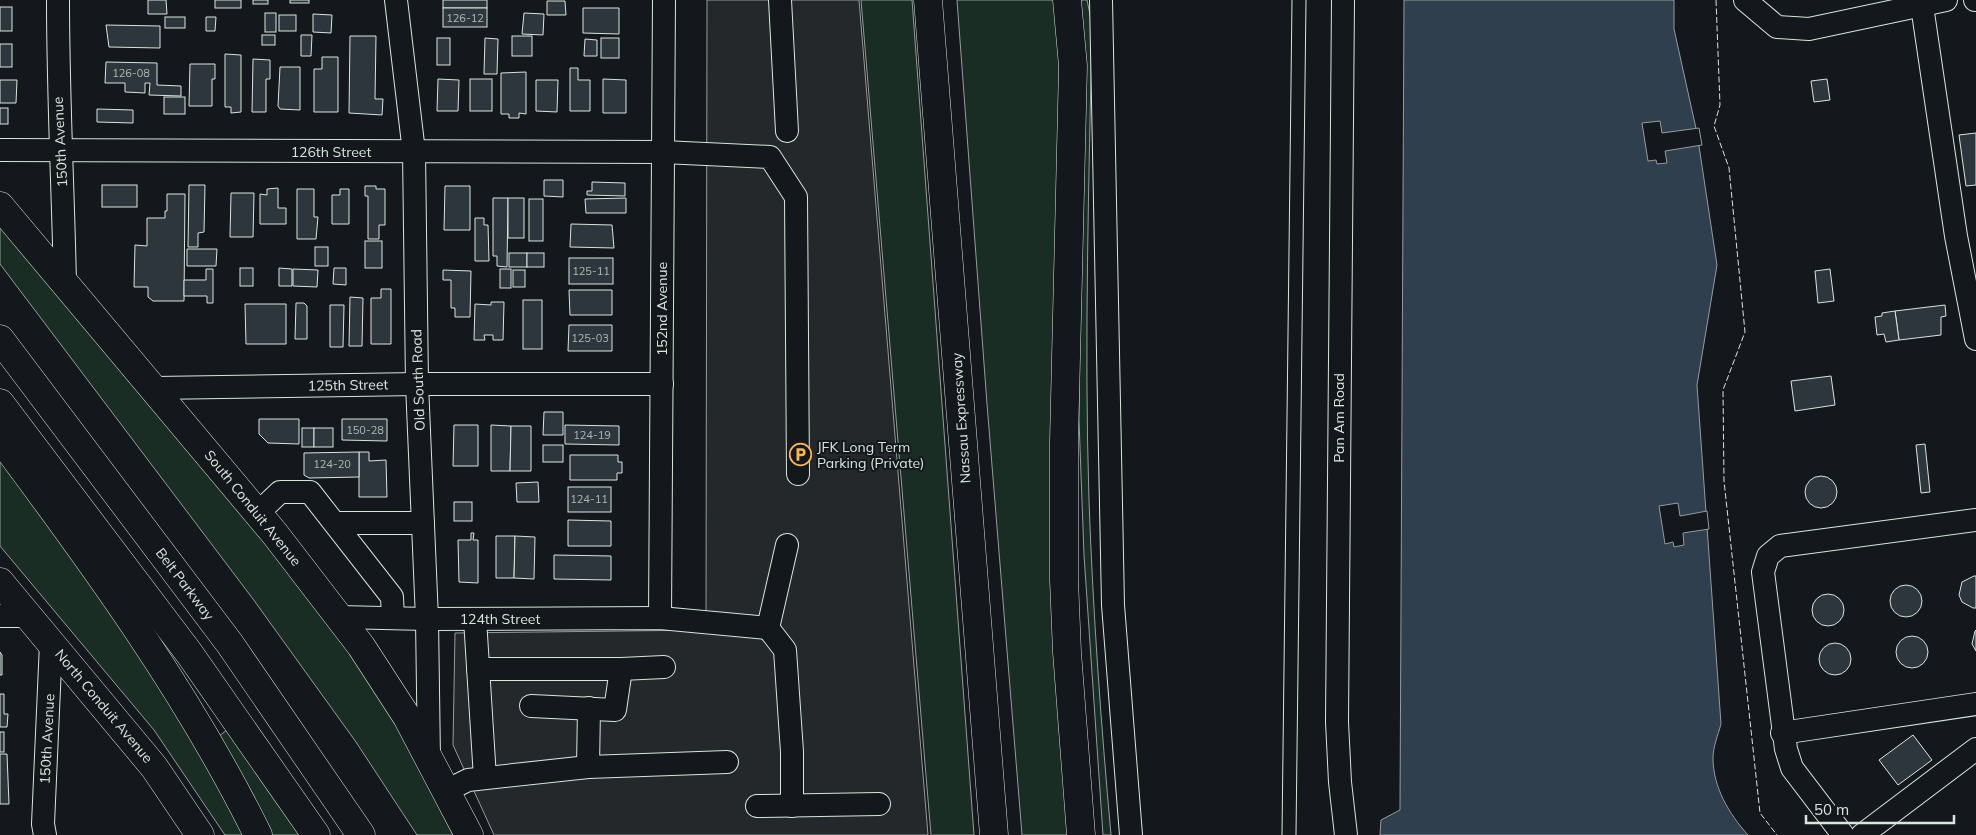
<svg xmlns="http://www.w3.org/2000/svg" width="1976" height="835" viewBox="0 0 1976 835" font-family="Mulish,sans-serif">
	<rect width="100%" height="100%" fill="#14181c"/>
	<g fill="#1a2d24" stroke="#939e99">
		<polygon points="861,0 912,0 974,835 931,835"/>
		<polygon points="957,0 1063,0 1071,835 1022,835 987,404"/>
		<path d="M1079,0H1087L1092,24C1089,183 1084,342 1089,501C1093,613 1101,724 1111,835H1103L1084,555L1079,420Z"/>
		<polygon points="0,226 299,578 397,721 453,835 417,835 356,742 253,599 0,264"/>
		<polygon points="0,453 185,718 248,835 225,835 154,730 0,546"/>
		<polygon points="228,729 301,835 271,835 218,737"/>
	</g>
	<polygon fill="#24282b" stroke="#939e99" points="707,0 859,0 928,835 494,835 453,745 455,633 706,630"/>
	<path fill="#2f3f4d" stroke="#939e99" d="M1404,0H1674V29L1697,133L1717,265L1697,385L1721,724C1718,735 1713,747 1713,758C1713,787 1729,814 1748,835H1380L1381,820L1400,810Z"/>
	<g fill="#14181c" stroke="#939e99">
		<polygon points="1660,121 1662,133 1699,128 1702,145 1665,151 1667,163 1657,164 1656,160 1648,161 1642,123"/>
		<polygon points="1678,503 1680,516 1707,511 1709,529 1683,533 1684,545 1674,547 1673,542 1665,544 1659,506"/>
	</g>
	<g fill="#2c363c" stroke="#d8e6dc">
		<polygon points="148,0 166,0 167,14 148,14"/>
		<rect x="215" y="0" width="26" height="8"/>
		<rect x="253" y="0" width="15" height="4"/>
		<rect x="290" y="0" width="19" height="3"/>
		<rect x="443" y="0" width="44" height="8"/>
		<polygon points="547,1 565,1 566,15 547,15"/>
		<rect x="0" y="7" width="12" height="24"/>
		<rect x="443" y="8" width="44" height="19"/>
		<polygon points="583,8 619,8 619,34 583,33"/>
		<rect x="265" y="13" width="11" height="19"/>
		<polygon points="524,13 544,14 543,35 522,34"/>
		<polygon points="313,14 332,15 331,33 313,32"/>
		<rect x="279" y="15" width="17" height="16"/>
		<rect x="165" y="17" width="20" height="11"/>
		<polygon points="206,17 216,17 215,31 206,31"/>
		<polygon points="106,25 160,26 160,48 109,47"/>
		<rect x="262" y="35" width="13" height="10"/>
		<polygon points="301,35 312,35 311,56 301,56"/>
		<polygon points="350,36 376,36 375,99 383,99 382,115 349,113"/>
		<rect x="512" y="36" width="20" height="20"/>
		<rect x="437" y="38" width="13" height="27"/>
		<polygon points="485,38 498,39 497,74 484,74"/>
		<rect x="601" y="38" width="18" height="20"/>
		<polygon points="585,39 597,40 597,56 584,56"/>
		<rect x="0" y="44" width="12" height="23"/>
		<polygon points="225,54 241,55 241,112 231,113 231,107 225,107"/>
		<polygon points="322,57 338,57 338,112 314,112 314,69 322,69"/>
		<polygon points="253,59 270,60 270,79 266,79 266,112 252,112"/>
		<polygon points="106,62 157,63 157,85 181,86 181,96 149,95 150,83 145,83 145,93 125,92 125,83 105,83"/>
		<polygon points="190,64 215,64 215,79 212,79 212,106 189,106"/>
		<polygon points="280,67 300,67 300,110 280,109 278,106"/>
		<polygon points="570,68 578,68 578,80 590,80 590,111 570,111"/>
		<polygon points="526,72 526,114 519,113 519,118 509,118 509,114 501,114 501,73"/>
		<polygon points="438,79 459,80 458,111 437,111"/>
		<rect x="470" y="79" width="22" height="32"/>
		<polygon points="603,79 626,80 626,113 603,113"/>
		<polygon points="1827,79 1830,100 1814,102 1811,81"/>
		<polygon points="0,80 17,80 16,103 0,103"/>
		<polygon points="536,80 558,80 557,112 536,111"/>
		<rect x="164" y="97" width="21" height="17"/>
		<rect x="0" y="108" width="8" height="16"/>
		<polygon points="97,109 133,110 133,123 97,122"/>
		<polygon points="1976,133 1976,185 1966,186 1959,135"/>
		<polygon points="544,180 563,180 563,197 544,196"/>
		<polygon points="592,182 625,183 625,196 587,195 587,191 592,191"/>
		<rect x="102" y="185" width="35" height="22"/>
		<polygon points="189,185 205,185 204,232 198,233 198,247 188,247"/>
		<polygon points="365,186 376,186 376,189 385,189 385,225 379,225 379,239 368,239 368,196 365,196"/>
		<polygon points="445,186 470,186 470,230 444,230"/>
		<polygon points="278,188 278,208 286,208 286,224 260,224 260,194 267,195 267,189"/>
		<polygon points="297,189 314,189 314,217 318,217 316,239 297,239"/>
		<polygon points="340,189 349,189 349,224 332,224 332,195 340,195"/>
		<polygon points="231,193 254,193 253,237 230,237"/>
		<polygon points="167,194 185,194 184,301 153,301 148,297 148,287 134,287 135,245 147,246 147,218 165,218 165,211 167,211"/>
		<polygon points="493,198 508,198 507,267 497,266 497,256 493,256"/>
		<rect x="508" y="198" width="16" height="40"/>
		<polygon points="626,198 626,213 586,213 585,199"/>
		<rect x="529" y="199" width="14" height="42"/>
		<polygon points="475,218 484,218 484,225 488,225 489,261 475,261"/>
		<polygon points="571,224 612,225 614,248 570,247"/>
		<rect x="365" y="241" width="17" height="27"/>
		<rect x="315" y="247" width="13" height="19"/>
		<polygon points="187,249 217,249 216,266 187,266"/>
		<rect x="509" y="253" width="18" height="14"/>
		<rect x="527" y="253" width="17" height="14"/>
		<rect x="569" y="258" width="44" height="26"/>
		<rect x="240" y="268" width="13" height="18"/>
		<polygon points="279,268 292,269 292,286 279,286"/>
		<polygon points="334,268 346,268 346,285 333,284"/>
		<polygon points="206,269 213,269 213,303 207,303 207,296 184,296 184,280 206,280"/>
		<polygon points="293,269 318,270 317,287 293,286"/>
		<rect x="500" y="269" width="11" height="19"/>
		<polygon points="1830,269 1834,301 1818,303 1815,271"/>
		<polygon points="443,270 471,271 470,317 455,317 455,308 451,308 451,280 443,280"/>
		<rect x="513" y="270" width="12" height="17"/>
		<polygon points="381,289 391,289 391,344 371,344 371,298 381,298"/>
		<polygon points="569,290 612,290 612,315 570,315"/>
		<polygon points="350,297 363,298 362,346 349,346"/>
		<rect x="523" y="300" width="19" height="49"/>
		<polygon points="491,302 504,302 503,340 493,340 493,335 484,335 485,340 474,340 475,304 491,305"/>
		<polygon points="296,303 304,303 307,306 307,339 295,339"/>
		<polygon points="245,304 286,304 286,344 246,344"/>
		<polygon points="330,305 344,305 343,347 330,347"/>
		<polygon points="1945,305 1946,316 1941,317 1941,335 1899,340 1895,311"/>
		<polygon points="1895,311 1899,340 1886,342 1884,334 1877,335 1875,317 1882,316 1882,313"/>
		<polygon points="569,325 612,325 612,351 568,351"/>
		<polygon points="1831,376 1835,405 1795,411 1791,381"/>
		<polygon points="544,412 563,412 563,435 543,435"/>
		<polygon points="259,419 299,419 299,444 268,443 259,434"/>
		<polygon points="342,419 387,419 387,441 342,440"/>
		<polygon points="454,425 478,425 478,466 453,466"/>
		<polygon points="491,425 511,426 510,471 491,471"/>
		<polygon points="565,425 619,426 619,445 565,444"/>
		<polygon points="511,426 531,426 531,471 510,471"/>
		<rect x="302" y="428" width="12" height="19"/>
		<rect x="314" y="428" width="19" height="19"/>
		<polygon points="1925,444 1930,492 1921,493 1916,445"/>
		<rect x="543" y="445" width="20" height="17"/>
		<polygon points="359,452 369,452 369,461 386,460 387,497 359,497"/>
		<polygon points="359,452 359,477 309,478 304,475 304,453"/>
		<polygon points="570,455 618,455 618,462 622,462 622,473 617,473 617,480 570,480"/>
		<circle cx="1821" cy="492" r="16"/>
		<polygon points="538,482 539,502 517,502 516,483"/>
		<rect x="568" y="487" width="43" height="25"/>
		<rect x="454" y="502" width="18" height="19"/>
		<polygon points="568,520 611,521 611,546 568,546"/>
		<polygon points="471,533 474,533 473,540 478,540 478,583 459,582 458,540 471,540"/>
		<polygon points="496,536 515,536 514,578 496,578"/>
		<polygon points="515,536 535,537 534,579 514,578"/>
		<polygon points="554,555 611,556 611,580 554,579"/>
		<polygon points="1974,576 1976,576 1976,608 1973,608 1962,602 1959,595 1962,582"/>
		<circle cx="1906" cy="601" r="16"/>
		<circle cx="1828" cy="610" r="16"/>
		<polygon points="1975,631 1976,630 1976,651 1972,644"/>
		<circle cx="1912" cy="652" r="16"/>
		<circle cx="1835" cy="659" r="16"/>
		<polygon points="0,652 2,655 2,675 0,675"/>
		<polygon points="0,694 4,694 4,714 8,714 7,727 0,727"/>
		<rect x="0" y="732" width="4" height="20"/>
		<polygon points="1913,735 1932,760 1898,785 1879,760"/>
		<polygon points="0,754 7,754 9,804 0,804"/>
	</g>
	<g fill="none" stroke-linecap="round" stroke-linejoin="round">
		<defs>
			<g id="minor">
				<path d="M58,0C58,95 63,189 65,283"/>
				<polyline points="396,0 414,152 417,384 427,619 429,760"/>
				<polyline points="780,0 787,131"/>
				<polyline points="1101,0 1113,605 1131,835"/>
				<polyline points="1343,0 1337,722 1340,782 1346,835"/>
				<polyline points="1745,0 1777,27 1809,29 1946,0"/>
				<polyline points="1975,0 1976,0"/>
				<polyline points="1922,6 1956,236 1976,339"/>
				<polyline points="0,150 663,152 770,157 796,197 798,474"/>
				<polyline points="155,388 417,384 662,384"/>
				<polyline points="258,513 280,492 310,492 392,597 393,618"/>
				<polyline points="335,523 423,523"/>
				<polyline points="787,545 768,628 785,650 792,752 792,806"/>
				<polyline points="0,616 29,616"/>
				<polyline points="339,617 427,619 660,618 768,628"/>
				<polyline points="660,618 664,0"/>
				<polyline points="475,619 485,778"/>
				<polyline points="478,669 621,669 615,710 531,706"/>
				<polyline points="621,669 664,667"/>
				<polyline points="1782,733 1976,704"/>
				<polyline points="588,767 589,708"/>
				<polyline points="446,791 468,780 588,767 727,762"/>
				<polyline points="757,806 879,804"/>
				<polyline points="45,835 43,824 51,643"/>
				<polyline points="1843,835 1792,768 1786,749 1763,572 1768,556 1780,546 1976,520"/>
				<polyline points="1862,835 1976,749"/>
			</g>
			<g id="major">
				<polyline points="0,206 275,534 361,646 407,717 469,835"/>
				<polyline points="0,582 154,767 200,835"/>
			</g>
			<g id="highway">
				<polyline points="928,0 994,835"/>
				<polyline points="1067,0 1073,66 1064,441 1064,580 1067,652 1081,835"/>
				<polyline points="0,339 230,644 361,835"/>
				<polyline points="0,403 189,653 316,835"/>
				<path d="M0,438C94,564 188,693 258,835"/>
			</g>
		</defs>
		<use href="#minor" stroke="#d8e6dc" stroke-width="24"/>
		<use href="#major" stroke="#d8e6dc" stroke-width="29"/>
		<use href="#highway" stroke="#d8e6dc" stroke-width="29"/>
		<use href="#minor" stroke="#14181c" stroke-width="22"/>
		<use href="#major" stroke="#14181c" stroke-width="28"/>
		<use href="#highway" stroke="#14181c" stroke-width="28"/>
		<g stroke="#d8e6dc" stroke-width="1">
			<polyline points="1282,835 1292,0"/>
			<polyline points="1296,835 1306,0"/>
		</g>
		<polyline stroke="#d8e6dc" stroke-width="1" stroke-dasharray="6 2.5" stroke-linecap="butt" points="1716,0 1720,105 1714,126 1729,168 1745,332 1723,390 1724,481 1760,813 1777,835"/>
	</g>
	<defs>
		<symbol id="parking-ring" viewBox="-11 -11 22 22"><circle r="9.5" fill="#14181c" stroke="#ffb74d" stroke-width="1.5"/><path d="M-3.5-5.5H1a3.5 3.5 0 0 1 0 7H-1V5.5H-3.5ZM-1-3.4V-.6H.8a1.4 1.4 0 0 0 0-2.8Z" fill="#ffb74d"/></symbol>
	</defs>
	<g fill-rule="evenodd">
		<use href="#parking-ring" x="788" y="442" width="25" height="25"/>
	</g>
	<g text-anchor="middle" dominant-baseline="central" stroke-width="4" stroke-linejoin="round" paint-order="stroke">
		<g font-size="11" fill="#adbab4">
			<text x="465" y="18">126-12</text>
			<text x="131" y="73">126-08</text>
			<text x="591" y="271">125-11</text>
			<text x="590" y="338">125-03</text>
			<text x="365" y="430">150-28</text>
			<text x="592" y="435">124-19</text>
			<text x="332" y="464">124-20</text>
			<text x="589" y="499">124-11</text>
		</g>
		<g font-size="14" fill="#d8e6dc" stroke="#14181c">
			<text transform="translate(60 142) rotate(-93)">150th Avenue</text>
			<text x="331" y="152">126th Street</text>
			<text transform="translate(662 309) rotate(-90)">152nd Avenue</text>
			<text transform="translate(418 380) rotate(-92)">Old South Road</text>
			<text transform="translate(348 385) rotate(-1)">125th Street</text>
			<text transform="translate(961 418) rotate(-94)">Nassau Expressway</text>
			<text transform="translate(1339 418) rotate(-90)">Pan Am Road</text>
			<text transform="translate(253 508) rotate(51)">South Conduit Avenue</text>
			<text transform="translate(185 584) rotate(53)">Belt Parkway</text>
			<text x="500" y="619">124th Street</text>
			<text transform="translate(104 706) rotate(50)">North Conduit Avenue</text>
			<text transform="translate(47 739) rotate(-87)">150th Avenue</text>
		</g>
		<g font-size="14" fill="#d8e6dc" stroke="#14181c" text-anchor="start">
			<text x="817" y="447">JFK Long Term<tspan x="817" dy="16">Parking (Private)</tspan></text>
		</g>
	</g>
	<path d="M1806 815v8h148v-8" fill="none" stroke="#d8e6dc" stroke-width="2.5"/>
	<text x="1814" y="815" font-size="15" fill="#d8e6dc" stroke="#14181c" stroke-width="4" paint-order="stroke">50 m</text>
</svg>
